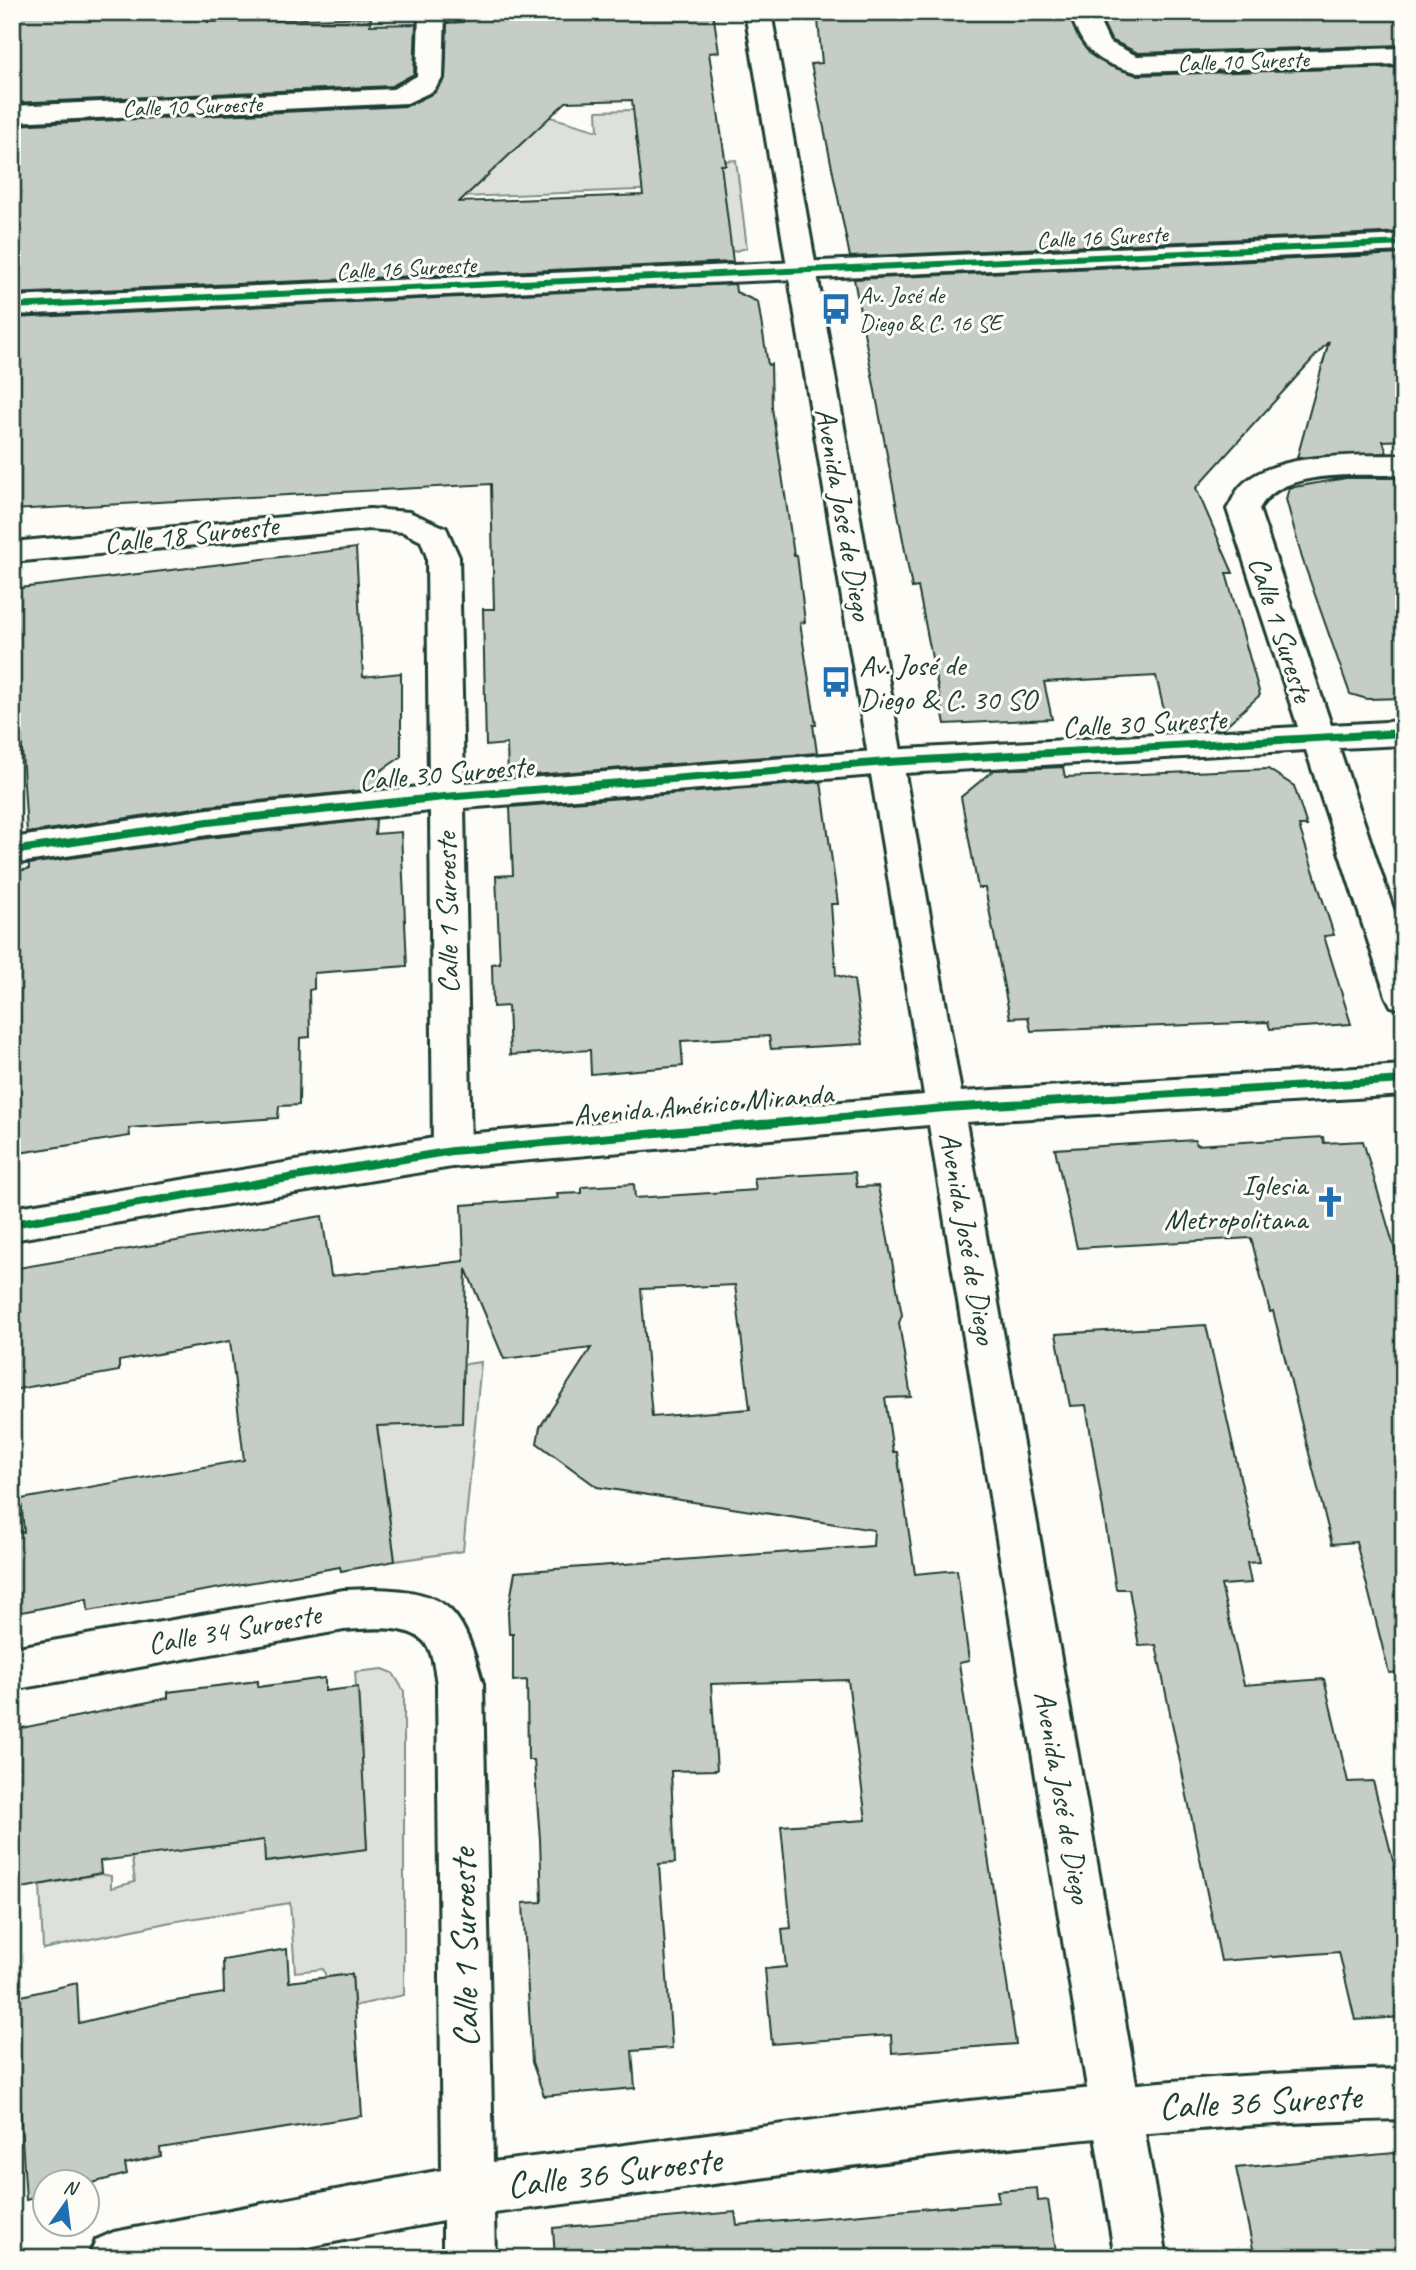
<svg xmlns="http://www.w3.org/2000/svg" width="1416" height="2270" viewBox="0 0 1416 2270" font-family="Caveat,sans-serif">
	<rect width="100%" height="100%" fill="#fdfcf7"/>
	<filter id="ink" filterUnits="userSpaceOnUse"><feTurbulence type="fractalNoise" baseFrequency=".0143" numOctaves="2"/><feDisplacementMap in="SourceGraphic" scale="14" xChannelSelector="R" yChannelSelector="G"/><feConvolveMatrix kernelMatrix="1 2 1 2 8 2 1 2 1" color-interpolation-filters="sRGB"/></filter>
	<g filter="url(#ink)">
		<g fill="#dde0db" stroke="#7e8e88" stroke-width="2">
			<polygon points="668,109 636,138 638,148 647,148 682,168 725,165 726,161 736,160 747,248 731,252 687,188 440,198 537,113 598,131 597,111"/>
			<polygon points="481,1362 463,1551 395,1561 379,1438 343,1381"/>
			<polygon points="383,1669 393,1673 404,1691 404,1995 354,2006 352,1974 326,1977 323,1969 295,1972 290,1903 171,1922 43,1949 40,1885 101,1874 111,1876 111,1888 135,1882 125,1805 264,1840 266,1862 367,1849 355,1672"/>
		</g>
		<g fill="#c6cdc7" stroke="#1f3d34" stroke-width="2" fill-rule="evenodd">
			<polygon points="12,12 210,12 208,22 371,17 370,25 416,24 414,74 392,86 12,103"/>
			<path d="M465,12H713L719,52L709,53L726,165H721L733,262L12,294V125L407,106L434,93L445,79L447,23L463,22ZM632,100L643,195L459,202L566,102Z"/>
			<polygon points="892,12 1068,12 1078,38 1091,55 1110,66 1136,75 1404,67 1404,232 850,257 811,64 822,63 818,20 893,18"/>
			<polygon points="1098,12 1404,12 1404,45 1138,53 1111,40"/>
			<polygon points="1404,254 1404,440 1383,441 1387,453 1297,458 1329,341 1196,488 1233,573 1226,573 1260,695 1222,729 1169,732 1156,676 1044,682 1052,719 945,724 918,587 912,588 854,279"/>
			<polygon points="735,284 736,292 758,302 768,365 771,364 772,408 794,555 797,555 805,622 800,623 816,725 813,725 817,753 508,777 507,744 486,746 483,609 494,609 491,484 12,510 12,318"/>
			<polygon points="1346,478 1395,478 1404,505 1404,698 1367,699 1350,694 1302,558 1286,499 1289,488"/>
			<polygon points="356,548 363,677 401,673 401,757 379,772 378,789 208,806 27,833 17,668 12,668 12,589"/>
			<polygon points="1063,767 1065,777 1268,769 1294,786 1307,826 1299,826 1334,935 1324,936 1351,1024 1270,1029 1268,1022 1031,1031 1028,1017 1010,1018 985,888 978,888 961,797 994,770"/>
			<polygon points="821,782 838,904 831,904 836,975 854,980 863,1044 771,1049 769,1036 681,1041 683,1066 591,1074 590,1050 510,1055 508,1006 493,1007 492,964 500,963 496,876 513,875 510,807"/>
			<polygon points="376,819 375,834 401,832 407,966 314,973 314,989 309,990 310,1037 300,1038 299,1105 279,1106 278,1118 129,1128 130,1136 12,1154 12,872 29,869 29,864 208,838"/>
			<polygon points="1323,1137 1324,1143 1363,1141 1404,1281 1404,1672 1389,1673 1356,1542 1332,1544 1273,1311 1270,1312 1251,1238 1077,1248 1055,1149 1195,1140 1196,1145"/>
			<path d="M855,1172L857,1187L878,1186L902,1315L899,1323L911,1397L885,1398L893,1452H897L915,1574L957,1570L969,1661L959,1663L1016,2044L892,2053L891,2035L772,2044L765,1969L786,1967L782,1929L791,1928L781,1826L866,1820L848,1680L711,1684L717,1770L671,1771L675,1863L659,1864L672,2048L632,2051L635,2088L544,2096L532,2062L523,1903L542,1902L540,1839L534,1760H528L527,1680L513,1681V1634H509L508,1612L515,1572L873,1546L874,1530L597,1487L537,1443L540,1427L591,1348L504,1359L466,1269L462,1423L377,1426L395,1561L341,1571L340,1567L88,1611L87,1599L12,1614V1534L24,1532L21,1499L244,1460L230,1341L119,1361V1371L12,1390V1269L322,1216L331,1276L464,1261L462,1205L558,1198L557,1194L582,1193V1187L634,1184L635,1198L756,1190L754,1178ZM735,1285L750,1409L652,1417L641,1289Z"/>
			<polygon points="1206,1325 1259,1562 1247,1563 1251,1583 1221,1585 1244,1685 1324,1679 1348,1782 1373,1781 1404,1904 1404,2017 1355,2020 1339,1952 1221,1961 1156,1645 1139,1646 1129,1589 1116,1589 1086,1405 1070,1406 1056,1334"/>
			<polygon points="325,1678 325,1691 358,1687 367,1849 265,1862 264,1840 100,1861 101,1873 12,1890 12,1730 168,1698 168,1692 258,1681 258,1687"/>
			<polygon points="287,1949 289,1982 352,1974 362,2116 160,2148 161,2156 125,2164 127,2174 88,2184 46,2182 46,2195 26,2200 13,1998 77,1983 79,2023 158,2004 224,1993 223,1960"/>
			<polygon points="1404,2152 1404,2258 1255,2258 1236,2168"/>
			<polygon points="1037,2188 1038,2201 1048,2200 1057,2258 555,2258 553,2228 735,2212 737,2225 999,2202 997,2191"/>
		</g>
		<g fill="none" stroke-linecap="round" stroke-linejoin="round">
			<defs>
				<g id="street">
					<polygon points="419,12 445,12 443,77 433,91 407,103 12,122 12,106 393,89 417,76"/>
					<path d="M1070,12H1095L1109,42L1137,56L1404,48V64L1136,72C1096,62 1083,52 1070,12Z"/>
					<polygon points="1404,235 1404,251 12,315 12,297"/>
					<path d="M1404,455V475C1363,476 1281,467 1259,509L1331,725L1404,721V745L1339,748L1404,941V1010L1391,1006L1386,996L1306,750L887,774L464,808L471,1151L466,1162L452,1167L438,1162L433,1151L430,811L208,835L12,864V838L208,809L429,786L427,557L421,541L403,532L370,529L12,562V542L370,509L409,512L446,528L459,557L464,783L887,750L1298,727L1227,509C1232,502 1235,492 1241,486C1275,451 1359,456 1404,455Z"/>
					<path d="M372,1589C453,1590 463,1613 483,1684L493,2162C796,2124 1098,2075 1404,2069V2119C1099,2125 796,2175 494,2213L495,2258H443V2221L251,2258H88L96,2240L114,2232L442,2170L437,1684C435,1673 434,1661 430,1651C418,1621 369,1629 344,1630L12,1690V1648L344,1590Z"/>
				</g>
				<polygon id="secondary" points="745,12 771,12 961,1092 1404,1065 1404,1095 966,1122 1167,2258 1115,2258 929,1125 452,1167 12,1240 12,1208 452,1135 924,1095"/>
			</defs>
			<use href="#street" stroke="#1f3d34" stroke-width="6"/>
			<use href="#secondary" stroke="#1f3d34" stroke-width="6"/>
			<use href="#street" fill="#fdfcf7" fill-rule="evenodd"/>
			<use href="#secondary" fill="#fdfcf7" fill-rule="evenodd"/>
			<defs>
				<polyline id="cycleway-far1" points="12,306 1404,243"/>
				<g id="cycleway">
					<polyline points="12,851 208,822 444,797 887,762 1404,733"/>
					<polyline points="12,1224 452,1151 945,1108 1404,1080"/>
				</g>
			</defs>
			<use href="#cycleway-far1" stroke="#fdfcf7" stroke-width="10"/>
			<use href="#cycleway" stroke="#fdfcf7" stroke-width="12"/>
			<use href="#cycleway-far1" stroke="#00873e" stroke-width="6"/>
			<use href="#cycleway" stroke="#00873e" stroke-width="8"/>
		</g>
	</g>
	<defs>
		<symbol id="bus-bare" viewBox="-9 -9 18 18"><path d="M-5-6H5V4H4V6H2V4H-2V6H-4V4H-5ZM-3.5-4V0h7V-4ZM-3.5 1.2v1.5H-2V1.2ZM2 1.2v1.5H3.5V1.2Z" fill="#1f6fb2" stroke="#fdfcf7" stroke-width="2.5" paint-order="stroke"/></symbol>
		<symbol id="church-bare" viewBox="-9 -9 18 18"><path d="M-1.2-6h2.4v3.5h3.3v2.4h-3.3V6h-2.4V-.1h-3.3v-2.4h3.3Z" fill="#1f6fb2" stroke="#fdfcf7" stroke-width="2.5" paint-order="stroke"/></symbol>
	</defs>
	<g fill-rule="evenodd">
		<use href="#bus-bare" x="814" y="287" width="44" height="44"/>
		<use href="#bus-bare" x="814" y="660" width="44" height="44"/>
		<use href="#church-bare" x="1308" y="1180" width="44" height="44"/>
	</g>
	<g text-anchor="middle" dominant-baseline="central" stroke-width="6" stroke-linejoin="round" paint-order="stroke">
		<g font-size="24" fill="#1f3d34" stroke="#fdfcf7">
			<text transform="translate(1243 61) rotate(-2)">Calle 10 Sureste</text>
			<text transform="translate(192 106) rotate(-2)">Calle 10 Suroeste</text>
			<text transform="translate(1102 237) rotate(-3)">Calle 16 Sureste</text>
			<text transform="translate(406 268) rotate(-3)">Calle 16 Suroeste</text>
		</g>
		<g font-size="24" fill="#1f3d34" stroke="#fdfcf7" text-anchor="start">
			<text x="859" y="295">Av. José de<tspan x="859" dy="28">Diego &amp; C. 16 SE</tspan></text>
		</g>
		<g font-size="30" fill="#1f3d34" stroke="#fdfcf7">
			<text transform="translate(844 514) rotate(80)">Avenida José de Diego</text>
			<text transform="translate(191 534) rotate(-6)">Calle 18 Suroeste</text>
			<text transform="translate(1281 629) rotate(72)">Calle 1 Sureste</text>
			<text transform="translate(1144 723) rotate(-3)">Calle 30 Sureste</text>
			<text transform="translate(446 773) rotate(-5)">Calle 30 Suroeste</text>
			<text transform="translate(447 913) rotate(-91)">Calle 1 Suroeste</text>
			<text transform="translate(703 1104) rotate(-5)">Avenida Américo Miranda</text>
			<text transform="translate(968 1238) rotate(80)">Avenida José de Diego</text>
			<text transform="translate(234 1629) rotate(-10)">Calle 34 Suroeste</text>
			<text transform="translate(1063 1797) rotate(80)">Avenida José de Diego</text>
		</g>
		<g font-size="30" fill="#1f3d34" stroke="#fdfcf7" text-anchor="start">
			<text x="859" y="665">Av. José de<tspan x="859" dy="34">Diego &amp; C. 30 SO</tspan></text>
			<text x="1307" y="1185" text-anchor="end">Iglesia<tspan x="1307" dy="34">Metropolitana</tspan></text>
		</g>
		<g font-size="37" fill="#1f3d34" stroke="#fdfcf7">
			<text transform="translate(464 1948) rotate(-91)">Calle 1 Suroeste</text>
			<text transform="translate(1260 2101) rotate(-3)">Calle 36 Sureste</text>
			<text transform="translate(614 2172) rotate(-7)">Calle 36 Suroeste</text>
		</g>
	</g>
	<rect width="1416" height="2270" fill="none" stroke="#fdfcf7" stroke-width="42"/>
	<rect x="21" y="21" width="1374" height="2228" fill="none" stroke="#1f3d34" stroke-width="2.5" filter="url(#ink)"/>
	<g transform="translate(66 2203) rotate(14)"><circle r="33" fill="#fdfcf7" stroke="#a4b0a9" stroke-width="2"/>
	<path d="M0-5L12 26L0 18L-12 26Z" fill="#1f6fb2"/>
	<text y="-10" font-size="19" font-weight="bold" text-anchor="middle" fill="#1f3d34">N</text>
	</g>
</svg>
